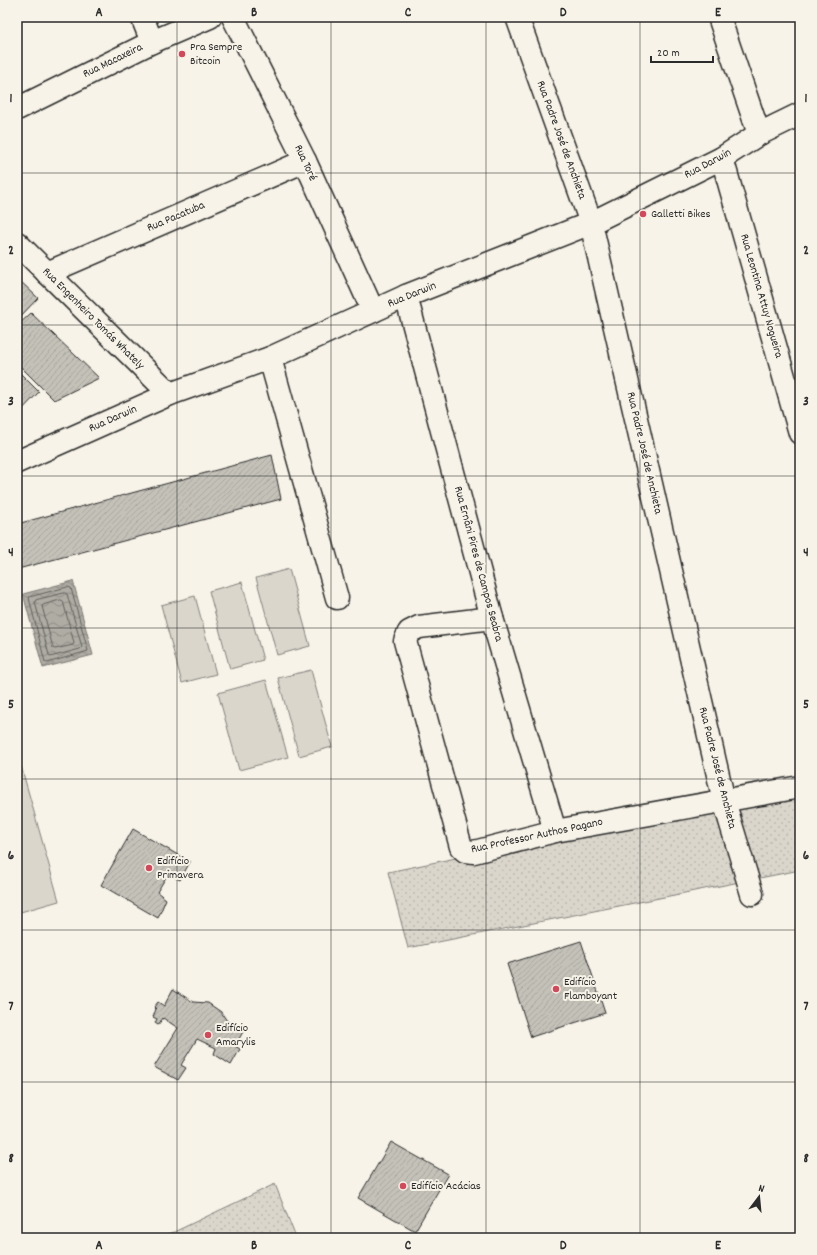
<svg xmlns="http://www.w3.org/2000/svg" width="817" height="1255" viewBox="0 0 817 1255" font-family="Dekko,sans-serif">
	<defs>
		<pattern id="park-dots" width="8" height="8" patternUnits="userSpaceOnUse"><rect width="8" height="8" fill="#dad6cc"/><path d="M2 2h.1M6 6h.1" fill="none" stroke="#bbb8af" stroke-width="1.8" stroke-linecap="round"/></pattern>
		<pattern id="water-waves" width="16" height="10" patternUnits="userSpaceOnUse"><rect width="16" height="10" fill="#afaca4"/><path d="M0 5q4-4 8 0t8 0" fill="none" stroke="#8f8c86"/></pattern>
		<pattern id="building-hatch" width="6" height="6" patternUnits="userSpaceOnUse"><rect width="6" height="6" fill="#c4c1b9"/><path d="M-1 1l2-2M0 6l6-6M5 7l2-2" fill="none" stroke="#a9a69f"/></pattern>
	</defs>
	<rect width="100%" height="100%" fill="#f7f3e8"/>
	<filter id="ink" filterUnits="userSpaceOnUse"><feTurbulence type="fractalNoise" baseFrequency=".025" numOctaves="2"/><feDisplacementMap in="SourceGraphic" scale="8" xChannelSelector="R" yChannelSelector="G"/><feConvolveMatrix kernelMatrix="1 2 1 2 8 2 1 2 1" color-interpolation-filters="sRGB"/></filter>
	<g filter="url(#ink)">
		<g fill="#dad6cc" stroke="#82807c">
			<polygon points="289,569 310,646 277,655 256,578"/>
			<polygon points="242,582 263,660 230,669 209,591"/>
			<polygon points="195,596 216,674 182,683 161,605"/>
			<polygon points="311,670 332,747 299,756 278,678"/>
			<polygon points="266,680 288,757 239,770 218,693"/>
			<polygon points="18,755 59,901 17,913 17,756"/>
		</g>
		<g fill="url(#park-dots)" stroke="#82807c">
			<polygon points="800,787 800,870 408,948 388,872"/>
			<polygon points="275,1184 296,1238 155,1238 174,1232"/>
		</g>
		<polygon fill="url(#water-waves)" stroke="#7a7874" points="73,581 93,655 43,668 23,594"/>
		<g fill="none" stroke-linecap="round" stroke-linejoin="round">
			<g stroke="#605f5b" stroke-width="1">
				<polygon points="68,587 71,588 88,651 47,663 45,662 29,598 30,597"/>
				<polygon points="65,593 67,594 82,647 80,649 50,657 49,655 35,602 36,600"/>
				<polygon points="61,600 63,601 74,643 73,645 55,649 53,648 42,606 43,605"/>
			</g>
		</g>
		<g fill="url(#building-hatch)" stroke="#2b2b2b">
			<polygon points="17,278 38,298 17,320"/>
			<polygon points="31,313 99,378 54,400 17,363 17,326"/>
			<polygon points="17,370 39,392 17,415"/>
			<polygon points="272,455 281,499 18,569 17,564 17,524"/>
			<polygon points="133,829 190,862 180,880 168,874 157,892 166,899 158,918 101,885"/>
			<polygon points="581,941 605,1013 531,1037 507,964"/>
			<polygon points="173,989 193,1002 208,1003 221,1012 227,1021 244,1030 235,1046 240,1049 231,1065 214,1054 216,1048 197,1039 181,1065 186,1068 178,1080 154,1067 178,1028 163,1018 158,1025 155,1023 157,1019 153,1017 156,1009 154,1007 158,1002 164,1006"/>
			<polygon points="391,1142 448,1174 415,1231 358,1198"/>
		</g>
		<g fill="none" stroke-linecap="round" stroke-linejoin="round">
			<defs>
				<g id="minor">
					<polyline points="142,17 152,42"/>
					<polyline points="233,17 305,161 373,311"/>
					<polyline points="517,17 591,223 724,801 752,894"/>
					<polyline points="719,17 759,134"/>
					<polyline points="17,109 152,42 210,17"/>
					<polyline points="722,158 800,433"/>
					<polyline points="17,243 170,394"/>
					<polyline points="47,273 305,161"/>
					<polyline points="406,296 492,618 555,831"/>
					<polyline points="270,358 337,598"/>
					<polyline points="17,462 170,394 270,358 406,296 591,223 722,158 759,134 800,114"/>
					<polyline points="492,618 419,627 409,632 405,641 461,847 465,851 474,852 555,831 800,787"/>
				</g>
			</defs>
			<use href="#minor" stroke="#2b2b2b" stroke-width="25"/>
			<use href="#minor" stroke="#f7f3e8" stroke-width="22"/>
		</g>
	</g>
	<path fill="none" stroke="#2b2b2b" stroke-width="1" stroke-opacity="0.55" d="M177,17V1238M331,17V1238M486,17V1238M640,17V1238M17,173H800M17,325H800M17,476H800M17,628H800M17,779H800M17,930H800M17,1082H800"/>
	<g fill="#d1495b" stroke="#f7f3e8" stroke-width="1.5">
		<circle cx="182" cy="54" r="4"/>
		<circle cx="643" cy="214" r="4"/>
		<circle cx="149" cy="868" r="4"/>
		<circle cx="556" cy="989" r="4"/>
		<circle cx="208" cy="1035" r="4"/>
		<circle cx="403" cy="1186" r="4"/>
	</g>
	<g text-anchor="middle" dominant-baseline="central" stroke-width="4" stroke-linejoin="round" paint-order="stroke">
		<g font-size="12" fill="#2b2b2b" stroke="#f7f3e8" text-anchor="start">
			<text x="190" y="47">Pra Sempre<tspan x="190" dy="14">Bitcoin</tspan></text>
			<text x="651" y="214">Galletti Bikes</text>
			<text x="157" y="861">Edifício<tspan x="157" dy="14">Primavera</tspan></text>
			<text x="564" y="982">Edifício<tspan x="564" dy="14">Flamboyant</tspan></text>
			<text x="216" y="1028">Edifício<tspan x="216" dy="14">Amarylis</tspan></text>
			<text x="411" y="1186">Edifício Acácias</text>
		</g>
		<g font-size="12" fill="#2b2b2b" stroke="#f7f3e8">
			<text transform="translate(113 61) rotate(-26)">Rua Macaxeira</text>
			<text transform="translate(561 140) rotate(70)">Rua Padre José de Anchieta</text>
			<text transform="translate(305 163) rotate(65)">Rua Toré</text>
			<text transform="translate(708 164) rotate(-28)">Rua Darwin</text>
			<text transform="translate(176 217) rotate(-23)">Rua Pacatuba</text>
			<text transform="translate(412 295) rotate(-22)">Rua Darwin</text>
			<text transform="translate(761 296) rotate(74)">Rua Leontina Attuy Nogueira</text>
			<text transform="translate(93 319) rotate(45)">Rua Engenheiro Tomás Whately</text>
			<text transform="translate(113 419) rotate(-24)">Rua Darwin</text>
			<text transform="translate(644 453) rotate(77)">Rua Padre José de Anchieta</text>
			<text transform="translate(478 564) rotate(75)">Rua Ernâni Pires de Campos Seabra</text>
			<text transform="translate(717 768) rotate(76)">Rua Padre José de Anchieta</text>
			<text transform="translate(537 836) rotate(-12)">Rua Professor Authos Pagano</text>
		</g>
	</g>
	<rect width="817" height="1255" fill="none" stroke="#f7f3e8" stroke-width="44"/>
	<g transform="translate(759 1197) rotate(16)" stroke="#f7f3e8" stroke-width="3" paint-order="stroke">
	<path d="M0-3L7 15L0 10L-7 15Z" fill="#2b2b2b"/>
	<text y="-6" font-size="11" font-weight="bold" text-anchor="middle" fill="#2b2b2b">N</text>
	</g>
	<path d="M651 56v6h62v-6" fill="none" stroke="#2b2b2b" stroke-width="2"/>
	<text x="657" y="56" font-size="12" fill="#2b2b2b" stroke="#f7f3e8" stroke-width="3" paint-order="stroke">20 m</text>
	<rect x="22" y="22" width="773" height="1211" fill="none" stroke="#2b2b2b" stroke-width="1.5"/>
	<g font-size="13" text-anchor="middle" font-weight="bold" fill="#2b2b2b">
		<text x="99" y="16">A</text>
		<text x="254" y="16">B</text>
		<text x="408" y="16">C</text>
		<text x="563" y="16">D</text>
		<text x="718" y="16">E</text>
		<text x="11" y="102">1</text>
		<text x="806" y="102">1</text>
		<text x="11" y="254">2</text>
		<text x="806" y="254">2</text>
		<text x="11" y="405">3</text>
		<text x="806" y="405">3</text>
		<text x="11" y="556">4</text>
		<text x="806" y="556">4</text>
		<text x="11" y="708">5</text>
		<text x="806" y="708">5</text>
		<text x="11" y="859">6</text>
		<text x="806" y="859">6</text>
		<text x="11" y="1010">7</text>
		<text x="806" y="1010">7</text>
		<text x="11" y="1162">8</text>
		<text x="806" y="1162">8</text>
		<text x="99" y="1249">A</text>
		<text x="254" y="1249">B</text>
		<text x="408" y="1249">C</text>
		<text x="563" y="1249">D</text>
		<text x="718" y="1249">E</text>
	</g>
</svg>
